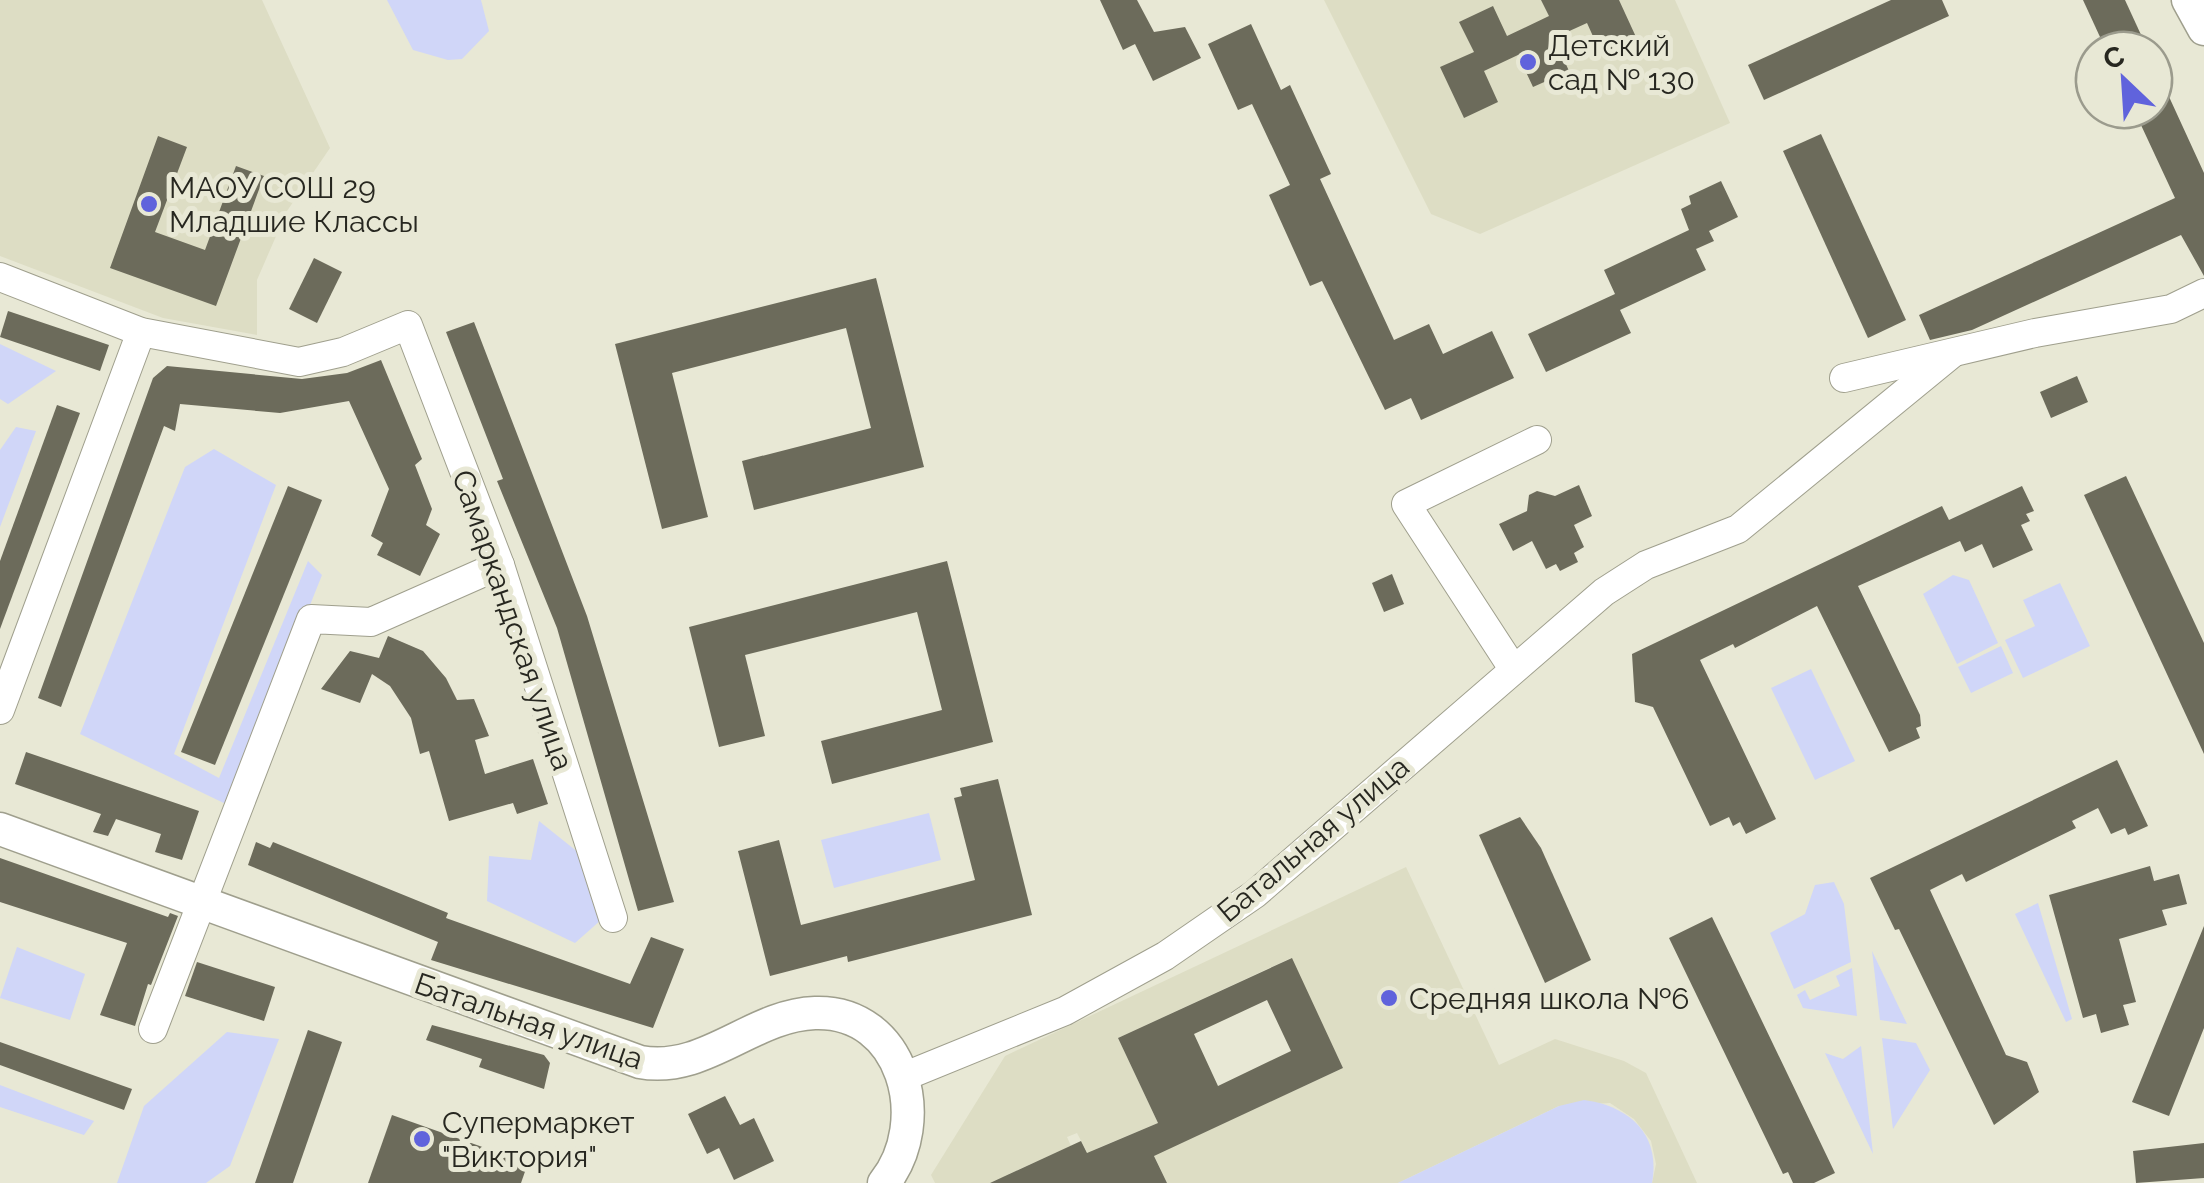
<svg xmlns="http://www.w3.org/2000/svg" width="2204" height="1183" viewBox="0 0 2204 1183" font-family="Raleway,sans-serif">
	<rect width="100%" height="100%" fill="#e8e8d5"/>
	<g fill="#ddddc4">
		<polygon points="0,0 262,0 330,148 287,211 257,280 257,335 163,318 0,256"/>
		<polygon points="1324,0 1675,0 1730,123 1480,234 1431,214"/>
		<polygon points="1406,867 1499,1065 1555,1039 1624,1061 1646,1073 1697,1183 1652,1183 1656,1164 1651,1141 1634,1119 1610,1103 1559,1106 1398,1183 1167,1183 1152,1151 1168,1149 1343,1068 1291,958 1118,1038 1158,1123 1098,1148 1089,1156 1077,1133 1067,1137 1071,1146 1009,1174 1013,1183 935,1183 931,1175 1005,1056"/>
	</g>
	<g fill="#d0d6f8">
		<polygon points="387,0 481,0 489,31 462,59 448,60 413,50"/>
		<polygon points="0,344 56,371 8,404 0,399"/>
		<polygon points="16,427 36,431 0,527 0,450"/>
		<polygon points="214,449 276,485 174,754 219,778 308,561 322,575 230,806 80,734 185,467"/>
		<polygon points="1953,575 1969,580 1998,643 1957,664 1923,594"/>
		<polygon points="2060,583 2090,646 2023,678 2005,640 2035,626 2023,600"/>
		<polygon points="2001,646 2013,673 1971,693 1958,667"/>
		<polygon points="1811,669 1855,761 1815,780 1771,688"/>
		<polygon points="929,813 941,860 834,888 821,840"/>
		<polygon points="539,821 584,857 601,920 575,943 487,901 489,856 531,860"/>
		<polygon points="1834,882 1844,904 1851,962 1794,989 1770,933 1805,914 1815,885"/>
		<polygon points="2038,903 2072,1019 2066,1022 2015,914"/>
		<polygon points="17,947 85,974 70,1020 0,998"/>
		<polygon points="1872,951 1907,1024 1880,1020"/>
		<polygon points="1852,968 1857,1016 1803,1008 1797,995 1805,990 1810,1000 1840,986 1836,976"/>
		<polygon points="227,1032 279,1039 230,1166 206,1183 117,1183 144,1106"/>
		<polygon points="1882,1038 1916,1043 1930,1070 1893,1129"/>
		<polygon points="1861,1046 1873,1154 1825,1053 1843,1059"/>
		<polygon points="0,1085 94,1121 84,1135 0,1107"/>
		<path d="M1584,1100C1630,1106 1661,1135 1652,1183H1398L1559,1106Z"/>
	</g>
	<g fill="#6c6b5b" fill-rule="evenodd">
		<polygon points="1100,0 1137,0 1154,32 1185,27 1201,58 1153,81 1135,44 1123,50"/>
		<polygon points="1541,0 1619,0 1636,37 1601,54 1587,23 1554,38 1569,71 1533,87 1518,55 1484,71 1498,102 1464,118 1440,67 1474,52 1459,22 1493,6 1507,36 1549,16"/>
		<polygon points="1891,0 1942,0 1949,16 1764,100 1748,65"/>
		<polygon points="2083,0 2125,0 2148,50 2106,50"/>
		<polygon points="1251,24 1281,90 1290,85 1331,174 1320,179 1394,340 1429,324 1443,354 1492,331 1514,378 1421,420 1411,398 1385,410 1322,281 1310,286 1269,195 1290,185 1252,104 1238,110 1208,44"/>
		<polygon points="2154,64 2204,173 2204,276 2181,235 1972,330 1930,340 1919,315 2175,198 2134,110 2154,110"/>
		<polygon points="1821,134 1906,320 1868,338 1783,151"/>
		<polygon points="158,136 187,147 155,232 205,250 236,166 264,176 216,306 110,268"/>
		<polygon points="1721,181 1738,217 1709,231 1714,241 1696,249 1706,270 1620,310 1631,333 1546,372 1528,334 1615,294 1604,270 1689,230 1681,209 1691,204 1689,196"/>
		<polygon points="314,258 342,272 317,323 289,309"/>
		<polygon points="876,278 924,467 754,510 742,461 871,428 846,328 672,373 708,517 662,529 615,344"/>
		<polygon points="8,311 109,345 100,371 0,337"/>
		<polygon points="474,322 587,616 674,902 638,911 557,628 497,481 503,479 446,332"/>
		<polygon points="381,360 422,459 415,465 432,509 426,525 440,534 420,576 377,555 383,543 371,536 389,489 349,401 280,413 180,404 175,431 164,426 61,707 38,698 153,378 167,366 302,379 347,373"/>
		<polygon points="2077,376 2088,402 2051,418 2040,392"/>
		<polygon points="57,405 80,413 0,629 0,561"/>
		<polygon points="2126,476 2204,643 2204,754 2084,495"/>
		<polygon points="1579,485 1592,516 1574,525 1584,547 1574,553 1578,562 1560,571 1556,564 1546,569 1532,541 1513,551 1499,524 1527,511 1529,495 1537,491 1555,496"/>
		<polygon points="288,486 322,500 215,765 181,752"/>
		<polygon points="2022,486 2034,511 2026,514 2030,521 2021,525 2033,550 1993,568 1982,544 1965,552 1960,541 1858,586 1920,715 1921,726 1916,728 1920,738 1889,752 1817,606 1735,648 1733,644 1700,660 1776,819 1746,834 1740,822 1733,826 1729,817 1710,826 1653,707 1635,702 1632,654 1942,506 1949,520"/>
		<polygon points="947,561 993,742 832,784 821,741 942,710 917,612 745,655 765,736 719,747 689,627"/>
		<polygon points="1392,574 1404,604 1384,612 1372,583"/>
		<polygon points="388,636 423,651 446,678 457,700 474,699 489,736 475,740 485,774 533,759 548,804 517,814 513,803 449,821 429,751 420,754 411,718 390,686 372,674 360,703 321,689 350,651 379,658"/>
		<polygon points="26,752 199,811 182,860 155,852 161,834 116,819 108,836 93,832 101,814 15,784"/>
		<polygon points="2117,760 2148,826 2128,835 2125,828 2111,834 2098,808 2072,821 2076,828 1966,882 1962,874 1930,890 2006,1055 2027,1062 2039,1092 1994,1125 1899,929 1895,930 1870,878"/>
		<polygon points="998,779 1032,915 848,962 847,956 770,976 738,851 779,840 801,925 975,880 954,798 962,796 960,788"/>
		<polygon points="1520,817 1541,848 1591,960 1545,983 1479,835"/>
		<polygon points="256,842 270,848 273,842 448,913 446,918 630,984 651,937 684,949 653,1028 431,960 438,942 248,865"/>
		<polygon points="0,858 168,917 170,913 178,916 151,985 148,984 135,1026 100,1015 127,943 0,902"/>
		<polygon points="2150,866 2154,881 2179,874 2187,904 2162,910 2167,925 2119,939 2136,1002 2123,1005 2129,1025 2101,1033 2096,1014 2083,1018 2049,895"/>
		<polygon points="1712,917 1835,1173 1814,1183 1793,1183 1788,1172 1783,1174 1669,938"/>
		<polygon points="2204,926 2204,1028 2169,1116 2132,1102"/>
		<path d="M1292,958L1343,1068L1154,1156L1167,1183H990L1081,1141L1087,1153L1158,1123L1118,1038ZM1267,1000L1291,1051L1218,1086L1194,1034Z"/>
		<polygon points="197,962 275,987 264,1021 185,996"/>
		<polygon points="432,1025 544,1055 550,1063 544,1089 479,1067 482,1059 426,1040"/>
		<polygon points="308,1030 342,1042 293,1183 255,1183"/>
		<polygon points="0,1042 132,1089 124,1110 0,1065"/>
		<polygon points="725,1096 740,1125 754,1118 774,1161 734,1180 719,1148 707,1154 688,1114"/>
		<polygon points="392,1115 528,1163 521,1183 368,1183"/>
		<polygon points="2204,1143 2204,1178 2136,1183 2133,1151"/>
	</g>
	<g fill="none" stroke-linecap="round" stroke-linejoin="round">
		<defs>
			<g id="minor">
				<polyline points="0,277 141,332 299,362 343,352 408,325 500,565 613,918"/>
				<polyline points="1844,378 2035,333 2171,309 2204,293"/>
				<polyline points="1512,667 1406,504 1537,440"/>
				<polyline points="0,710 141,332"/>
				<polyline points="153,1029 311,619 371,622 500,565"/>
				<polyline points="903,1077 1065,1011 1165,956 1255,894 1604,592 1646,565 1738,529 1953,353"/>
			</g>
			<g id="major">
				<polyline points="2188,0 2204,29"/>
				<path d="M0,829L640,1062C705,1074 752,1015 815,1013C904,1010 933,1122 884,1183"/>
			</g>
		</defs>
		<use href="#minor" stroke="#9f9f8d" stroke-width="30"/>
		<use href="#major" stroke="#9f9f8d" stroke-width="35"/>
		<use href="#minor" stroke="#fff" stroke-width="28"/>
		<use href="#major" stroke="#fff" stroke-width="32"/>
	</g>
	<g fill="#6063dc" stroke="#e8e8d5" stroke-width="4">
		<circle cx="1528" cy="62" r="10"/>
		<circle cx="149" cy="204" r="10"/>
		<circle cx="1389" cy="998" r="10"/>
		<circle cx="422" cy="1139" r="10"/>
	</g>
	<g text-anchor="middle" dominant-baseline="central" stroke-width="10" stroke-linejoin="round" paint-order="stroke">
		<g font-size="30" fill="#272720" stroke="#e8e8d5" text-anchor="start">
			<text x="1548" y="45">Детский<tspan x="1548" dy="34">сад № 130</tspan></text>
			<text x="169" y="187">МАОУ СОШ 29<tspan x="169" dy="34">Младшие Классы</tspan></text>
			<text x="1409" y="998">Средняя школа №6</text>
			<text x="442" y="1122">Супермаркет<tspan x="442" dy="34">"Виктория"</tspan></text>
		</g>
		<g font-size="30" fill="#272720" stroke="#e8e8d5">
			<text transform="translate(513 620) rotate(71)">Самаркандская улица</text>
			<text transform="translate(1313 839) rotate(-40)">Батальная улица</text>
			<text transform="translate(529 1021) rotate(19)">Батальная улица</text>
		</g>
	</g>
	<g transform="translate(2124 80) rotate(335)"><circle r="48" fill="#e8e8d5" stroke="#9b9b8d" stroke-width="2.5"/>
	<path d="M0-8L18 38L0 25L-18 38Z" fill="#6063dc"/>
	<text y="-15" font-size="28" font-weight="bold" text-anchor="middle" fill="#272720">С</text>
	</g>
</svg>
